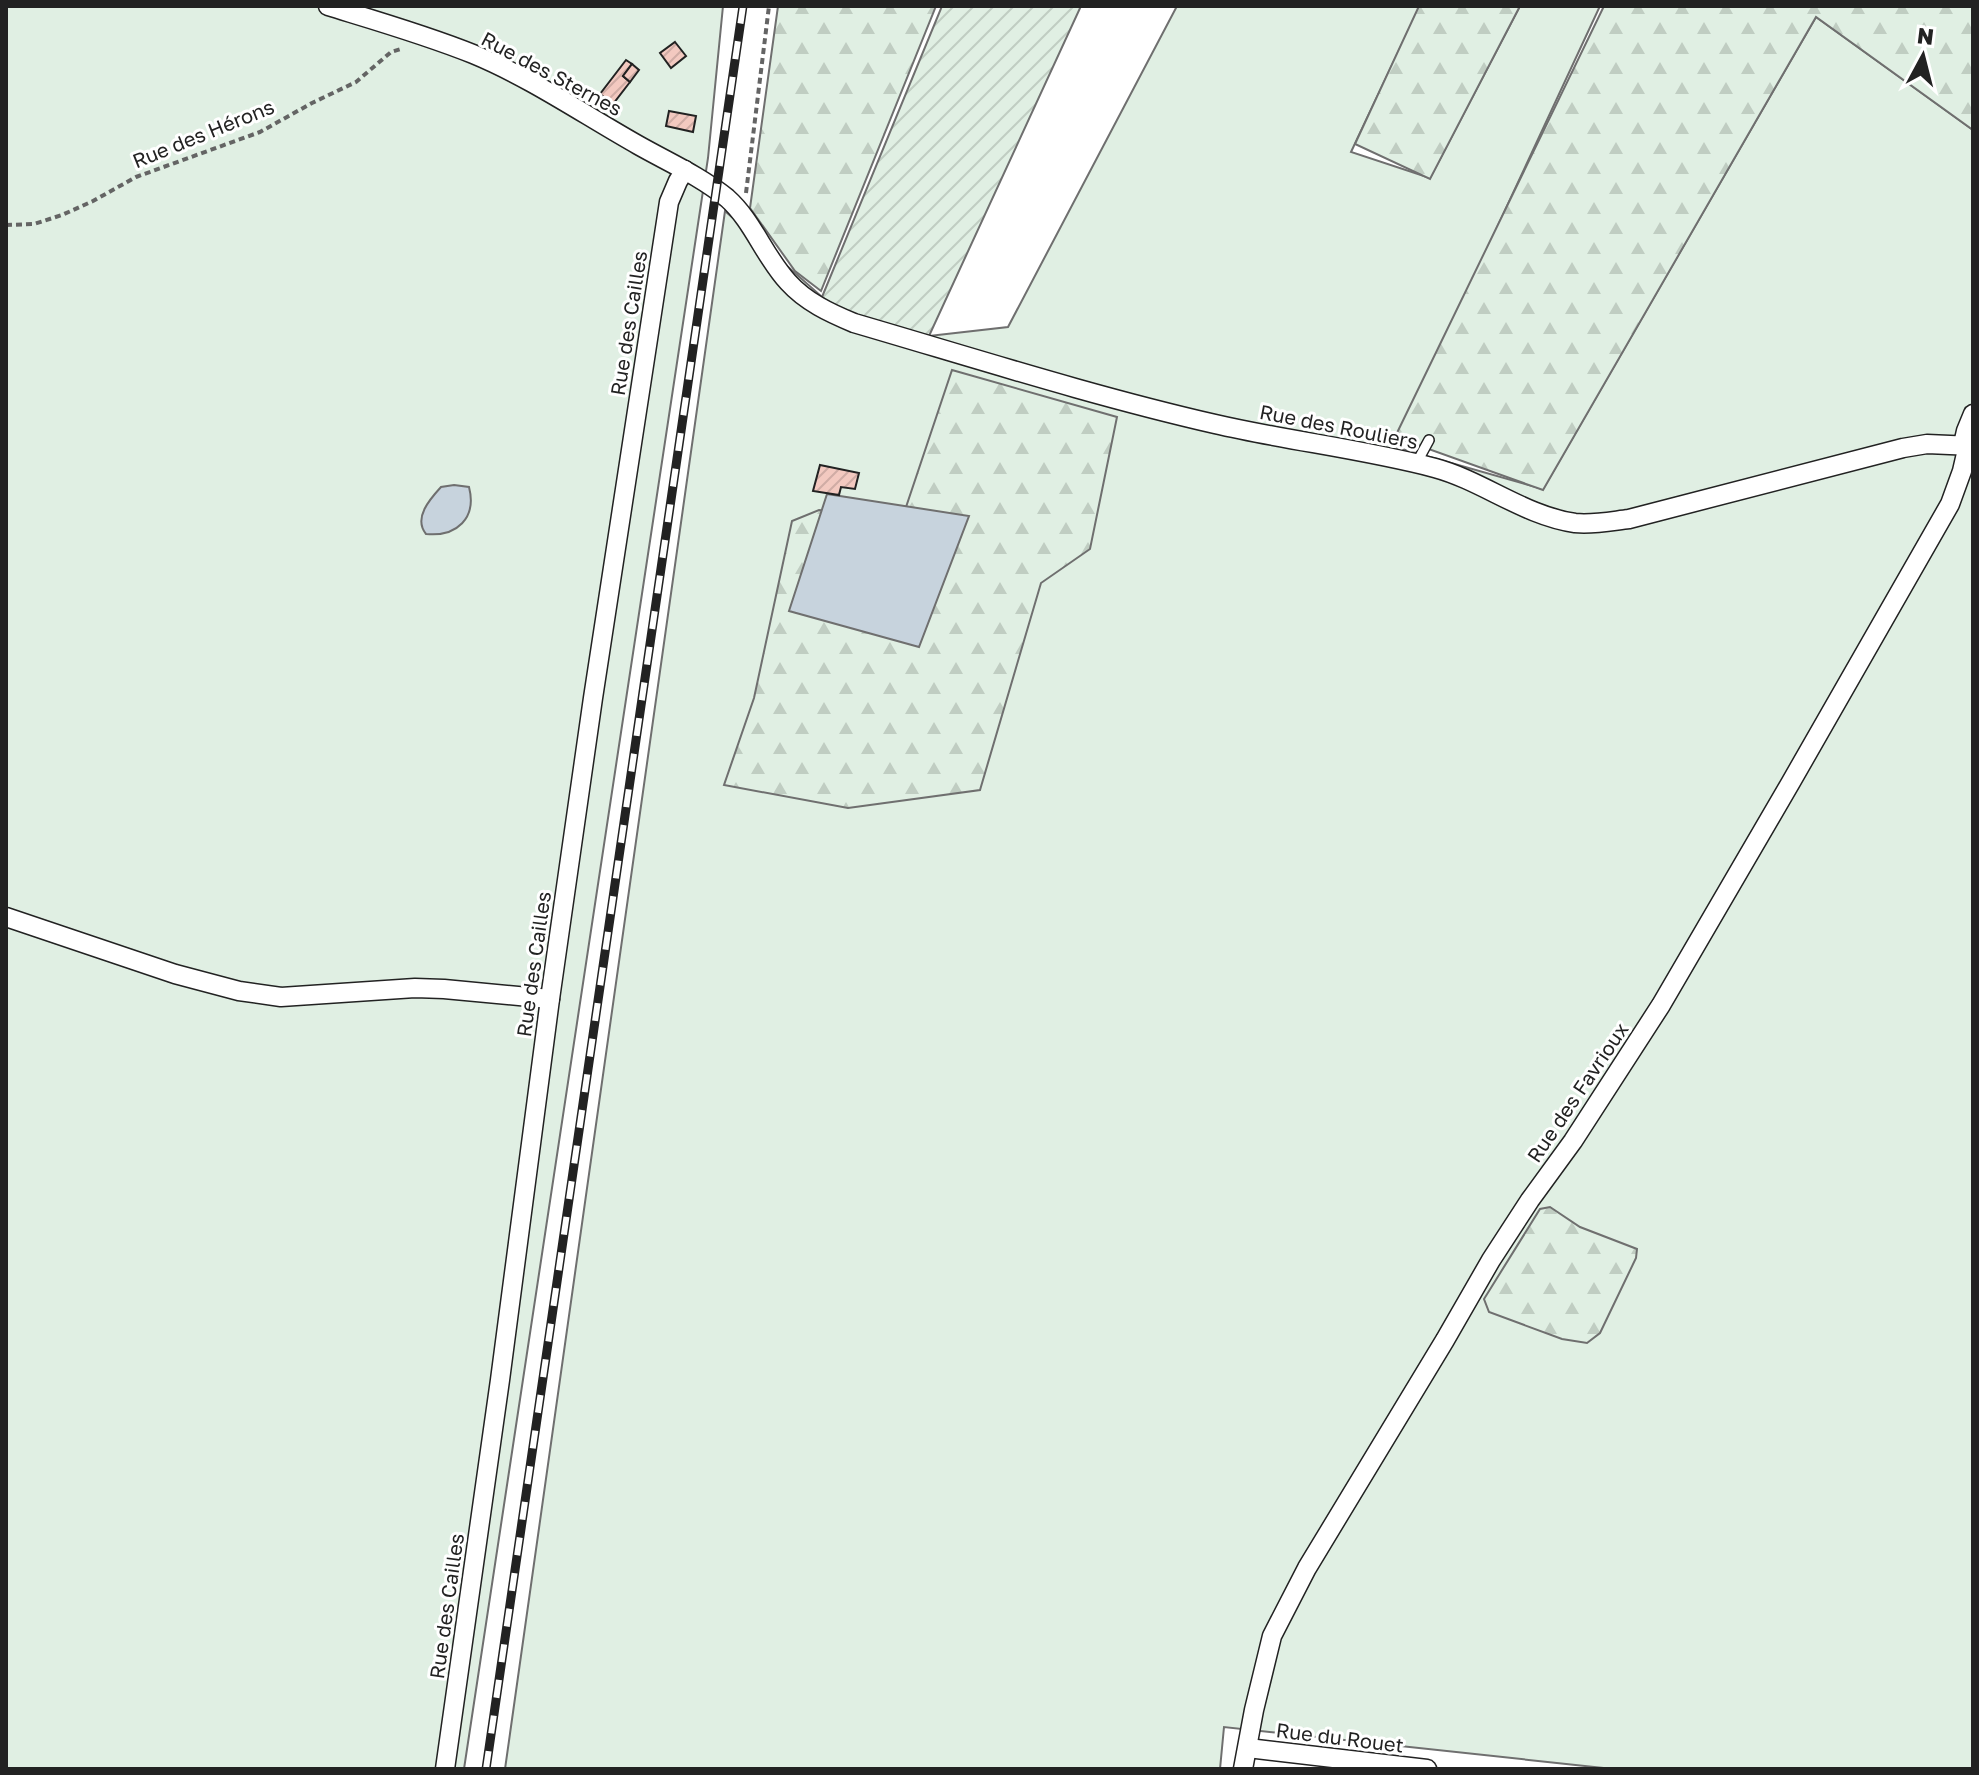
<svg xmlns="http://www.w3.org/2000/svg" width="1979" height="1775" viewBox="0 0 1979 1775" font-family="'Golos Text',sans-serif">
	<defs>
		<pattern id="forest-firs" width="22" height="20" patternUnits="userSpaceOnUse" patternTransform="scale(2)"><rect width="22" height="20" fill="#e0efe3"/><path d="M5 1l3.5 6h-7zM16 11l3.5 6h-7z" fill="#c0cdc2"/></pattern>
		<pattern id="garden-furrows" width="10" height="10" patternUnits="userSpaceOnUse" patternTransform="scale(2)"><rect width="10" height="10" fill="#e0efe3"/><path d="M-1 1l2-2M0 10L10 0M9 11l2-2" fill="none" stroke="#c0cdc2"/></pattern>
		<pattern id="building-hatch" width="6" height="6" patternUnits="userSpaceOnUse" patternTransform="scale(2)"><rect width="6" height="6" fill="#f3c9c0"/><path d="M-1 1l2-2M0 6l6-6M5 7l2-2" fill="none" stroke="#d0aca5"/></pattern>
	</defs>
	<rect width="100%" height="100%" fill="#fff"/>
	<g fill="#e0efe3" stroke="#6f6f6f" stroke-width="2">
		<polygon points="6,6 723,6 708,158 464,1769 6,1769"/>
		<polygon points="1177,6 1420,6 1351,152 1430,178 1520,6 1600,6 1395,447 1543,489 1816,17 1973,130 1973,1769 1613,1769 1224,1727 1220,1769 505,1769 725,211 822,297 929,336 1008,327"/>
	</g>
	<g fill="url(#forest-firs)" stroke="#6f6f6f" stroke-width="2">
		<polygon points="778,6 936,6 821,291 795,271 750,208"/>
		<polygon points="1419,6 1520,6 1430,179 1355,144"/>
		<polygon points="1604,6 1973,6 1973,130 1816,17 1543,490 1395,437"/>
		<polygon points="952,370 1117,417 1090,549 1041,583 980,790 848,808 724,785 754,698 792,521 819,510 902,519"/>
		<polygon points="1550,1207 1580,1227 1637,1249 1636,1258 1600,1333 1587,1343 1562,1339 1489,1312 1484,1299 1540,1209"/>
	</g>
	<path fill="url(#garden-furrows)" stroke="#6f6f6f" stroke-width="2" d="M942,6H1081L929,336C894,326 851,320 822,297Z"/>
	<g fill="#c7d3dd" stroke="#6f6f6f" stroke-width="2">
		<path d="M454,485L469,487C477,518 457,537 426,534C413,518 430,499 441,487Z"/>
		<polygon points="827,494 969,516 919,647 789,611"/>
	</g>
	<g fill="url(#building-hatch)" stroke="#222" stroke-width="2">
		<polygon points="675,42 686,56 671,68 660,53"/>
		<polygon points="626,60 632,64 623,76 630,82 613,104 600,94"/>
		<polygon points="632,64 639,70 630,82 623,76"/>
		<polygon points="669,111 696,116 693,132 666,126"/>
		<polygon points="820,465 859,473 855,489 841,487 839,495 813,491"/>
	</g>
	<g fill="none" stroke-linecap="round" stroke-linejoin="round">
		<defs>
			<polyline id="service" points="1416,464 1429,440"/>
			<g id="minor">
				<path d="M328,6C377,21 426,35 473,54C531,78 583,114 638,145C668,162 700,176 727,198C753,221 764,256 788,282C806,302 830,313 854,323C974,358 1093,396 1215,424C1288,441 1363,449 1435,468C1483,481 1525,516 1575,523C1593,525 1612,521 1629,519L1903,448L1927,444L1973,446"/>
				<polyline points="1963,444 1966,431 1973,414"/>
				<polyline points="6,917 175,974 239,991 281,997 415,988 444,989 550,999"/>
				<polyline points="1248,1748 1427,1769"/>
				<polyline points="445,1769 500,1380 550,999 593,698 669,202 678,181 685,170"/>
				<polyline points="1243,1769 1254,1710 1272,1636 1307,1568 1445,1340 1491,1260 1530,1200 1573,1141 1661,1005 1791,782 1950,504 1962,471 1968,445"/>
			</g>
		</defs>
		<use href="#service" stroke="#222" stroke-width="12"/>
		<use href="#minor" stroke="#222" stroke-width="21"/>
		<g stroke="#646464" stroke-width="4" stroke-dasharray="6 4" stroke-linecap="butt">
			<polyline points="746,193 769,6"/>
			<polyline points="6,225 34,224 62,215 93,201 136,177 260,132 312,103 356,82 391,52 401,49"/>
		</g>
		<use href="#service" stroke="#fff" stroke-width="9"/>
		<use href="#minor" stroke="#fff" stroke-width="18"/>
		<defs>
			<polyline id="rail" points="486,1769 743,6"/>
		</defs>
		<use href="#rail" stroke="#222" stroke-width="9"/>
		<use href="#rail" stroke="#fff" stroke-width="6" stroke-dasharray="18" stroke-linecap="butt"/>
	</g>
	<g text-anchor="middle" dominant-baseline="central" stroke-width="6" stroke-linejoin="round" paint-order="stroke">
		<g font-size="20" fill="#222" stroke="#fff">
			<text transform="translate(552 73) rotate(28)">Rue des Sternes</text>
			<text transform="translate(203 133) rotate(-22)">Rue des Hérons</text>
			<text transform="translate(628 323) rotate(-81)">Rue des Cailles</text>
			<text transform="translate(1339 426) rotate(11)">Rue des Rouliers</text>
			<text transform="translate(533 964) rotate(-82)">Rue des Cailles</text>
			<text transform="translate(1577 1092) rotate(-56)">Rue des Favrioux</text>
			<text transform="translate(446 1606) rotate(-82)">Rue des Cailles</text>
			<text transform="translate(1340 1737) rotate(7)">Rue du Rouet</text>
		</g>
	</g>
	<rect width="1979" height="1775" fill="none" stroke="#222222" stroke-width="16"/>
	<g transform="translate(1923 56) rotate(7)" stroke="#ffffff" stroke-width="6" paint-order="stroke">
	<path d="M0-6L14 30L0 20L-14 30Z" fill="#222222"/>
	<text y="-12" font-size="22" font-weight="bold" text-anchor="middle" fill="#222222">N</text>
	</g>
</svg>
